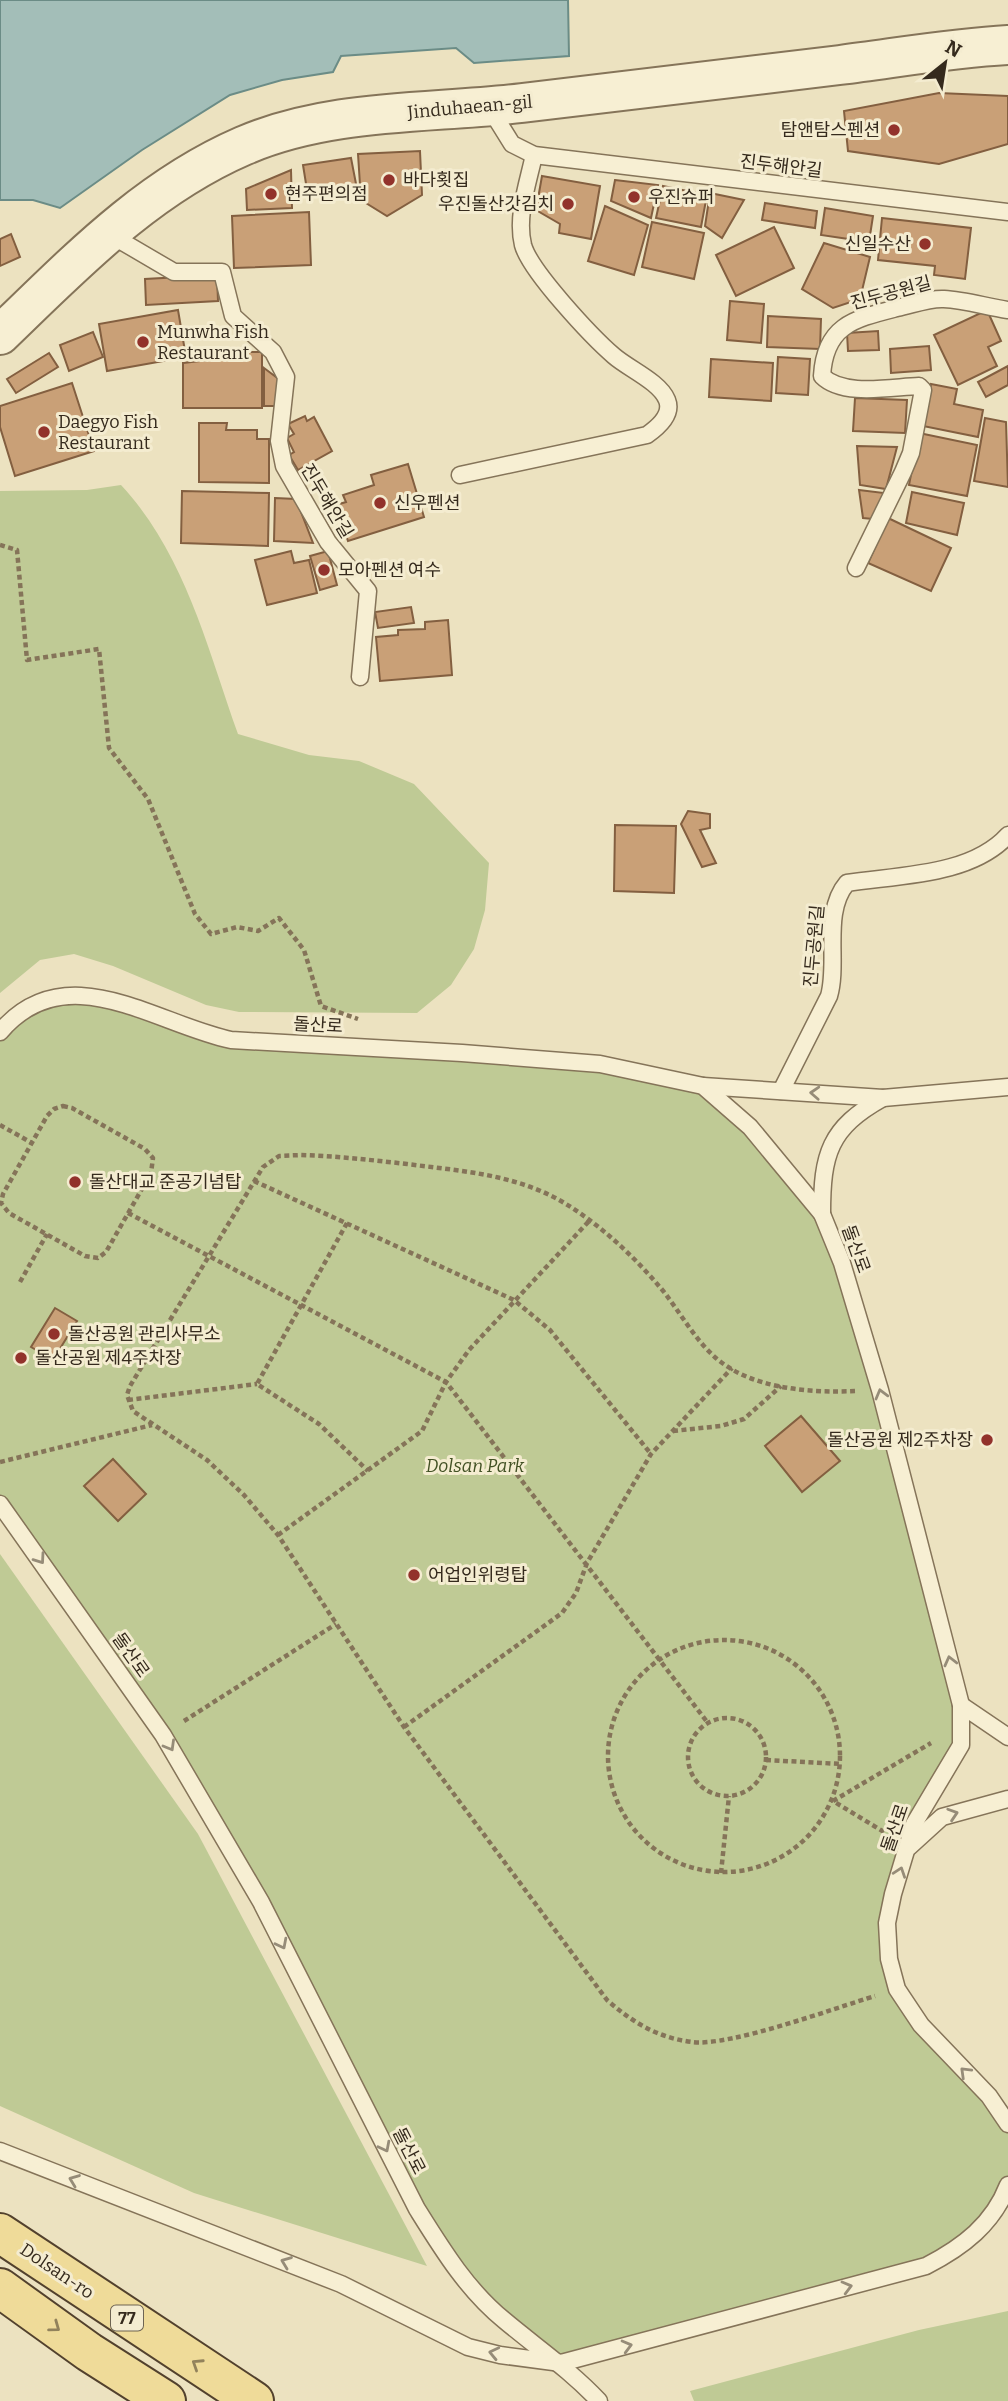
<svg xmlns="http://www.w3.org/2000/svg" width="1008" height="2401" viewBox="0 0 1008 2401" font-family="Bitter,'Noto Sans KR',serif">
	<rect width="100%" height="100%" fill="#ece2c0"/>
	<g fill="#bfca95">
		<path d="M121,485C185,554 207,647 238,734L309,755L359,761L414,784L489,863L485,910L474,949L451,985L417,1013L239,1012L206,1005L113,966L74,954L40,960L0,993V491L87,490Z"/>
		<polygon points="73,995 203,1034 600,1064 718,1098 832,1237 962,1725 931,1792 893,1894 897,1989 1008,2124 1008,2185 953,2252 561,2363 463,2278 163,1735 0,1507 0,1032 9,1022"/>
		<polygon points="0,1554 198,1834 427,2266 194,2193 0,2106"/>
		<polygon points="1008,2311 1008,2401 694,2401 690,2391 919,2330"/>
	</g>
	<polygon fill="#a3beb8" stroke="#6b8c86" stroke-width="2" points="0,0 568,0 569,56 474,63 456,48 341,56 333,72 282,80 230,95 142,150 60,208 33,200 0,200"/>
	<g fill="#c9a077" stroke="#835f40" stroke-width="2">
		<polygon points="939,93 1008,96 1008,144 939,164 848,151 844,111"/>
		<polygon points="420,151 422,195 387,216 361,200 358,154"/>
		<polygon points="351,158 357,189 308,196 303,165"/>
		<polygon points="291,170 292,208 247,210 246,189"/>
		<polygon points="542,176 600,186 591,239 559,233 560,224 536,210"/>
		<polygon points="615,180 658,185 651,218 611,201"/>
		<polygon points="663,186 707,195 701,227 656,218"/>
		<polygon points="710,193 744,200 722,238 705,226"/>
		<polygon points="765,203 817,211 815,228 762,220"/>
		<polygon points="605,206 648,225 634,275 588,261"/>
		<polygon points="825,208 873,216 869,242 821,235"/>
		<polygon points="309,212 311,265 234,268 232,216"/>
		<polygon points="882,218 971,228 965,279 934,275 935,266 878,260"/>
		<polygon points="652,222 704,233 694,279 642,267"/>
		<polygon points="774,227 794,268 736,296 716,255"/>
		<polygon points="11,234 20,257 0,266 0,239"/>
		<polygon points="824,243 870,257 860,299 833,308 802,289"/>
		<polygon points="217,275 218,301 146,305 145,279"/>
		<polygon points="730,301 764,304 761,343 727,340"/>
		<polygon points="178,310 186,357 107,371 99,324"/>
		<polygon points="987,310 1001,341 988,347 997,366 958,385 934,335"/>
		<polygon points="768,316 821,319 820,349 767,347"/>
		<polygon points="878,331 879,350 848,351 847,333"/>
		<polygon points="93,332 103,357 69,371 60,345"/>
		<polygon points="929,346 931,370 891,373 890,349"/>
		<polygon points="225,352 262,352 262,408 183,408 183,363 225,358"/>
		<polygon points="49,353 58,367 16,393 7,379"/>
		<polygon points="778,357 810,359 808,395 776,393"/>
		<polygon points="711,359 773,363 771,401 709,397"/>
		<polygon points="1008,366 1008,385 986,397 978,382"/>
		<polygon points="264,368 280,380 280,406 264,406"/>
		<polygon points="72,383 94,451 15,476 0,427 0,406"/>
		<polygon points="931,384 957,389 954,404 983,410 978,437 923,426"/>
		<polygon points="855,398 907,400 905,433 853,431"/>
		<polygon points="305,416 307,421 314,417 332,451 298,470 289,455 294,452 287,438 294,434 288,424"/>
		<polygon points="985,418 1006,422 1008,487 974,481"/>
		<polygon points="199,423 227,423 226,430 257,430 257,439 269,439 269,483 199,482"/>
		<polygon points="919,433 977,445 967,496 909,485"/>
		<polygon points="857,446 897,447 886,489 860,485"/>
		<polygon points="408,464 424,517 348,541 336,505 346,502 343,495 374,485 371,475"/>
		<polygon points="859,490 884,493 873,519 863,518"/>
		<polygon points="182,491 269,493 268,546 181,543"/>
		<polygon points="912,492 964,503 957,535 906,523"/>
		<polygon points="275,498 296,499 313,543 274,541"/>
		<polygon points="888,518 951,548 931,591 868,563"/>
		<polygon points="291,551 294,563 309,560 317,593 267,605 255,560"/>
		<polygon points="328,551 337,585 320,590 310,556"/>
		<polygon points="411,607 414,623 378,628 375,612"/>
		<polygon points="448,620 452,675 380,681 376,637 398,635 398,630 425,629 425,622"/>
		<polygon points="688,811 710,814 710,828 700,830 716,863 702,867 681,824"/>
		<polygon points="615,825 676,826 674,893 614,891"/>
		<polygon points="55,1308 77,1321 53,1360 31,1347"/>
		<polygon points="801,1416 840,1461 802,1492 765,1446"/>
		<polygon points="113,1459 146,1494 118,1521 84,1486"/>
	</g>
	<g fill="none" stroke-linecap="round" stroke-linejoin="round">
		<defs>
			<g id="service">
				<polyline points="489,107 512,144 534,155 1008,212"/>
				<polyline points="109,234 174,272 222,272 233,316 273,352 286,377 279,441 284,466 328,542 368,591 360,677"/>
				<path d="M460,475L647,435C657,428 673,415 667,400C660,382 629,369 614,356C592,337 530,271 523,245C516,216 528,183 534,155"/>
				<path d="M856,568L903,472L911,453L923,390L919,386C891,387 843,397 822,376C825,325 854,319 897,308C912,305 929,298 944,299C965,300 987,307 1008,310"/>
				<path d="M0,1032C66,954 155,1024 231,1040L462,1053L600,1064L703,1086L750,1127L822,1214L842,1263L880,1390L961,1705V1745L914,1824L893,1894L887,1923L889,1959L897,1989L921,2025L989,2096L1008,2124"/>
				<polyline points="703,1086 883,1098 1008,1087"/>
				<path d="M781,1091L829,996C839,962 822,912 847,883C898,875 971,876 1008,835"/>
				<path d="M822,1214C822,1154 829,1128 883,1098"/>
				<path d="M0,1504L163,1735L261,1902L417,2209C442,2249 467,2290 504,2320C536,2347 570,2370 599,2401"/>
				<polyline points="961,1705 1008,1737"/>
				<polyline points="909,1847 942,1817 1008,1799"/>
				<path d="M0,2151L341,2284L468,2347L500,2355L561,2363L926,2266C963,2247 993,2224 1008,2185"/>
			</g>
			<path id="tertiary" d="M0,335C75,263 146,188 243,146C330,108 430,114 522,103C628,90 734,77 840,65C896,58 952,48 1008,45"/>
			<g id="primary">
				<polyline points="0,2233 254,2401"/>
				<polyline points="0,2288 89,2352 166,2401"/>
			</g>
		</defs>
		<use href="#service" stroke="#857459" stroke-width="19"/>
		<use href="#tertiary" stroke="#857459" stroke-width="42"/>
		<use href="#primary" stroke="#52412d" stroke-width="42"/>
		<g stroke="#857459" stroke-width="4.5" stroke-dasharray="5 3.5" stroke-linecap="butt">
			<polyline points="0,545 17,550 27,660 99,649 109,748 148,799 195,914 211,934 237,927 258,931 279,918 304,950 321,1006 358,1019"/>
			<polygon points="63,1106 72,1108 145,1149 153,1158 151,1173 106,1252 98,1258 85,1256 9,1213 1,1203 3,1194 47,1116 54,1109"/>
			<polyline points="0,1125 32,1143"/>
			<polyline points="254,1181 514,1300 550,1330 651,1454"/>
			<polyline points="128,1213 446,1382 708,1723"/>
			<polyline points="347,1223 257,1384 319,1424 368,1471"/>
			<polyline points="20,1282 47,1234"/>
			<path d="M855,1391C810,1393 753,1389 717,1359C696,1341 681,1314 664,1292C635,1257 600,1224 561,1201C513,1174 461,1171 407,1164C371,1160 336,1156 301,1155L279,1156L263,1167L130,1386L127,1395L133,1411L207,1460L244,1495L278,1535L404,1727L607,2000C632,2022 658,2038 692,2042C729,2047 835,2008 875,1996"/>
			<polyline points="128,1400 257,1384"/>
			<polyline points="673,1431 721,1426 744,1419 781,1386"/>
			<polyline points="0,1462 152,1425"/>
			<polyline points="278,1535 422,1431 446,1382 469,1350 590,1220"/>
			<circle cx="724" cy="1756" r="116"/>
			<circle cx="727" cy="1757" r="39"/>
			<polyline points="184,1721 336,1624"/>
			<polyline points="404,1727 562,1613 576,1593 587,1563 651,1454 732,1368"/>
			<polyline points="766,1760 842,1764"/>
			<polyline points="884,1832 833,1801 931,1743"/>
			<polyline points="721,1873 729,1796"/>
		</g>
		<use href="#service" stroke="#f7efd3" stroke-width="16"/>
		<use href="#tertiary" stroke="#f7efd3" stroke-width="38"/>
		<use href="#primary" stroke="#efdb99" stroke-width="38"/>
	</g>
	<defs><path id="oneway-chevron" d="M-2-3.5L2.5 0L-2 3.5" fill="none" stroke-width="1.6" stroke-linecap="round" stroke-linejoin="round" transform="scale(1.75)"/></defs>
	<g stroke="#968c78">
		<use href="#oneway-chevron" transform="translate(815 1093) rotate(-177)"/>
		<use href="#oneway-chevron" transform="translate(881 1394) rotate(-105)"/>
		<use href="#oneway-chevron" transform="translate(40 1559) rotate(55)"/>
		<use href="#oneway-chevron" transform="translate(950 1661) rotate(-104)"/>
		<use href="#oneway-chevron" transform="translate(170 1746) rotate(60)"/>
		<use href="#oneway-chevron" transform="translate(953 1814) rotate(-18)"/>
		<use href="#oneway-chevron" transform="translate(900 1872) rotate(-71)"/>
		<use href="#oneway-chevron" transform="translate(282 1944) rotate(63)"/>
		<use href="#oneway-chevron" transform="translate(965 2072) rotate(-136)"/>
		<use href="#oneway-chevron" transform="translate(385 2147) rotate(63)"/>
		<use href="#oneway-chevron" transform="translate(74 2180) rotate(-159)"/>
		<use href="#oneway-chevron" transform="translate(286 2262) rotate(-159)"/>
		<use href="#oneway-chevron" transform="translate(847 2287) rotate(-15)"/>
		<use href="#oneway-chevron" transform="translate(627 2346) rotate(-15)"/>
		<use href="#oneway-chevron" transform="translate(494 2353) rotate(-167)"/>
	</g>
	<g stroke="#92825b">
		<use href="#oneway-chevron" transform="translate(55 2327) rotate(36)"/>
		<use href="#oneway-chevron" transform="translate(197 2364) rotate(-147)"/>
	</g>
	<g fill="#92322b" stroke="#f4ecd0" stroke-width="2.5">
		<circle cx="894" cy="130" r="7"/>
		<circle cx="389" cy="180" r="7"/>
		<circle cx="271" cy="194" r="7"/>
		<circle cx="634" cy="197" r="7"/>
		<circle cx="568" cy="204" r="7"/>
		<circle cx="925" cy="244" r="7"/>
		<circle cx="143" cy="342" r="7"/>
		<circle cx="44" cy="432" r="7"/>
		<circle cx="380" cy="503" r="7"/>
		<circle cx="324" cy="570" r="7"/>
		<circle cx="75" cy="1182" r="7"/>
		<circle cx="54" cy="1334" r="7"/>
		<circle cx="21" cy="1358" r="7"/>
		<circle cx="987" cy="1440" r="7"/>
		<circle cx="414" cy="1575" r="7"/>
	</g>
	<g text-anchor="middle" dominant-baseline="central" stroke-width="6" stroke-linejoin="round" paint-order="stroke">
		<rect fill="#f4ecd0" stroke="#6e6453" stroke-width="2" x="111" y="2305.5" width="32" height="25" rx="5"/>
		<g font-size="16" font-weight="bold" fill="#352a1d">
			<text x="127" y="2318">77</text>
		</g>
		<g font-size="18" fill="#352a1d" stroke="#f4ecd0">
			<text transform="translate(470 107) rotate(-5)">Jinduhaean-gil</text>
			<text transform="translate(781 166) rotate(7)">진두해안길</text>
			<text transform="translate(891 293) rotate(-15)">진두공원길</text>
			<text transform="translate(327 501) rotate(59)">진두해안길</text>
			<text transform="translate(814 946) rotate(-85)">진두공원길</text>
			<text transform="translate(318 1025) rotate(3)">돌산로</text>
			<text transform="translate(856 1249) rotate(70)">돌산로</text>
			<text transform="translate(131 1655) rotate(55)">돌산로</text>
			<text transform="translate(895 1828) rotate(-71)">돌산로</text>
			<text transform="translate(409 2151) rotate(63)">돌산로</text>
			<text transform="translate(57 2271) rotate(34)">Dolsan-ro</text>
		</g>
		<g font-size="18" fill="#352a1d" stroke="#f4ecd0" text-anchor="start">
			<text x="880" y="130" text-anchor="end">탐앤탐스펜션</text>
			<text x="403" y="180">바다횟집</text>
			<text x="285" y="194">현주편의점</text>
			<text x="648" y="197">우진슈퍼</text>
			<text x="554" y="204" text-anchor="end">우진돌산갓김치</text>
			<text x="911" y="244" text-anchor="end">신일수산</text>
			<text x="157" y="332">Munwha Fish<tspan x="157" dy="21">Restaurant</tspan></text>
			<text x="58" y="422">Daegyo Fish<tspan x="58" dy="21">Restaurant</tspan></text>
			<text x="394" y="503">신우펜션</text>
			<text x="338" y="570">모아펜션 여수</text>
			<text x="89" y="1182">돌산대교 준공기념탑</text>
			<text x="68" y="1334">돌산공원 관리사무소</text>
			<text x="35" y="1358">돌산공원 제4주차장</text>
			<text x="973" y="1440" text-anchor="end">돌산공원 제2주차장</text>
			<text x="428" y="1575">어업인위령탑</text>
		</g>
		<g font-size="18" font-style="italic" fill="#425124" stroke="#f4ecd0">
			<text x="475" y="1466">Dolsan Park</text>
		</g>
	</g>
	<g transform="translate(945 63) rotate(30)" stroke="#f4ecd0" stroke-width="5" paint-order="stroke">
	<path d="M0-5L12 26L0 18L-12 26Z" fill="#352a1d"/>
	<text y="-10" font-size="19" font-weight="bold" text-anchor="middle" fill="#352a1d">N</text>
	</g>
</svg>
